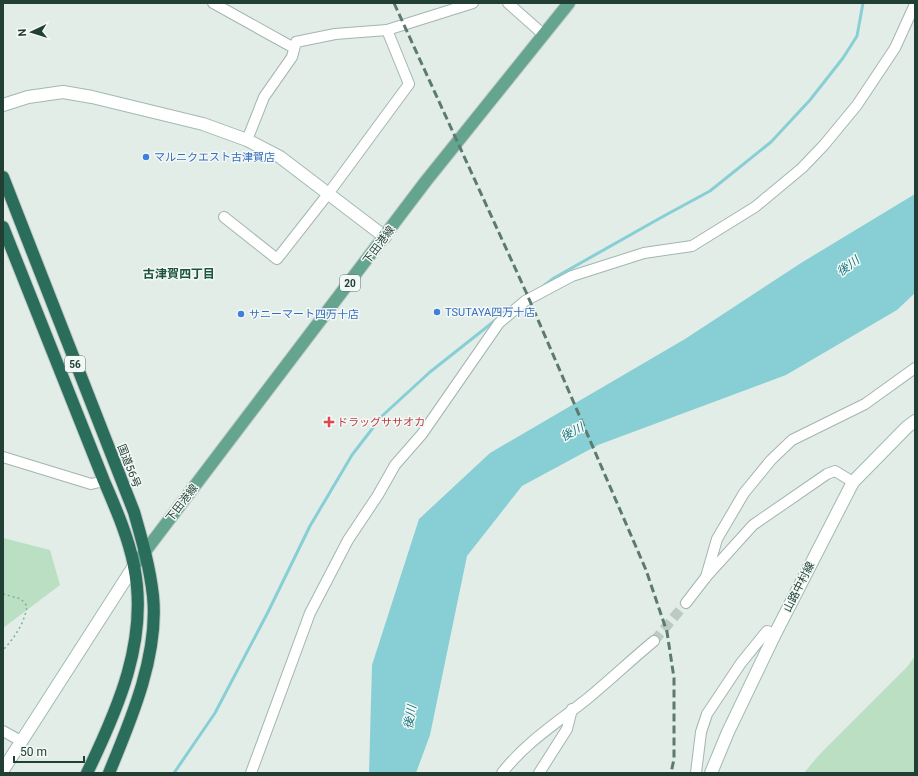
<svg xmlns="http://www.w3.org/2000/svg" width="918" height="776" viewBox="0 0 918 776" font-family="Roboto,'Noto Sans JP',sans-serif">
	<rect width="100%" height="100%" fill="#e2ede8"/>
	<g fill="#badfc2">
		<polygon points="3,538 50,550 60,585 3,628"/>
		<polygon points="915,656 915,773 804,773 819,755 907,667"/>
	</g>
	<polygon fill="#88cfd5" points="915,194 915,293 897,310 786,375 598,445 522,486 467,556 430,735 416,773 369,773 372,665 419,519 490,453 685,339 801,263"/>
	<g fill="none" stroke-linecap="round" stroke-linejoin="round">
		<g stroke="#88cfd5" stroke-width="3">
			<polyline points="542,287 554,278 662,217 710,191 771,142 810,100 843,58 857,36 863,3"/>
			<polyline points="174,773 215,713 268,612 310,526 352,455 382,416 430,372 497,319"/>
		</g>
		<polyline stroke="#bbcac4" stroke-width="10" stroke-dasharray="10 5" stroke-linecap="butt" points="654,641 686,603"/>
		<defs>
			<g id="street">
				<polyline points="213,3 294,48"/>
				<polyline points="508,3 544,35"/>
				<polyline points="247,140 264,97 292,57 296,42 335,34 387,30 473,3"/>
				<polyline points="224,217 277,259 328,194 409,84 387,30"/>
				<polyline points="3,457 91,484 104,481"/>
				<polyline points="706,577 717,539 744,493 771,460 792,440 865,404 915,368"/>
				<polyline points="686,603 706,577 753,525 827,474 835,471 853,482"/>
				<polyline points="3,731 21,741"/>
				<polyline points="251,773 310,613 348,540 378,495 395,465 422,434 499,323 525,301 572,276 644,253 692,246 755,207 802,168 824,145 857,105 895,48 915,4"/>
				<path d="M502,773C525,743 558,722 587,699C610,680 631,660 654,641"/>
				<polyline points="539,773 567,729 572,709"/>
				<polyline points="696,773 701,732 707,714 741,663 767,631 775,634"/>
			</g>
			<g id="secondary">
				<polyline points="3,105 28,97 63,92 92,97 203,124 247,140 280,157 385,237"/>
				<polyline points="3,770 134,566"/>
				<polyline points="711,773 728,732 775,634 853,482 907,427 915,421"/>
			</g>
			<polyline id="primary" points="134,566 426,181 569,3"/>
			<g id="highway">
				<path d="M3,177L134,512C142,540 150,568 153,596C159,655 131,720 109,773"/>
				<path d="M3,227L104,481C116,509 128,536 134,566C149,639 118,709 87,773"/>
			</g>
		</defs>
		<use href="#street" stroke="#a4b5af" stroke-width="12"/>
		<use href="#secondary" stroke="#a0baaf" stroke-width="14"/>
		<use href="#primary" stroke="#c1c9c6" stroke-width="14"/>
		<use href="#highway" stroke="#c1c9c6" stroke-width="14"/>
		<path stroke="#81b29f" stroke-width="1.5" stroke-dasharray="2 3" stroke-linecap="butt" d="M3,594L21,599L27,606C25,622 14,639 3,650"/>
		<use href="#street" stroke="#fff" stroke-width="10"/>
		<use href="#secondary" stroke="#fff" stroke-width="12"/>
		<use href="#primary" stroke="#65a590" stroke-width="12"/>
		<use href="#highway" stroke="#2b6d5b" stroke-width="12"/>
		<polyline stroke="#5c7b70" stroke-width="3" stroke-dasharray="8 4" stroke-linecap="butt" points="394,3 526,292 646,570 667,632 674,678 674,759 671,773"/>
	</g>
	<g fill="#3f7fe0" stroke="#f3f9f6" stroke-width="1.5">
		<circle cx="146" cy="157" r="4"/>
		<circle cx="437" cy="312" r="4"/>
		<circle cx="241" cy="314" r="4"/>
	</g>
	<path fill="#e0444e" stroke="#f3f9f6" stroke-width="1.5" d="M327 416h4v4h4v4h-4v4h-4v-4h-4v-4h4z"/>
	<g text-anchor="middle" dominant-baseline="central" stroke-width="3" stroke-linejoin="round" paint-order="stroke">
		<g fill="#f3f9f6" stroke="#60776f" stroke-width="1">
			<rect x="340" y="275" width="20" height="16" rx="3"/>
			<rect x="65" y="356" width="20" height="16" rx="3"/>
		</g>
		<g font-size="10" font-weight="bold" fill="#213f35">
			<text x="350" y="283">20</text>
			<text x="75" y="364">56</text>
		</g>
		<g font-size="11" fill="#366cbe" stroke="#f3f9f6" text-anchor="start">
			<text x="154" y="157">マルニクエスト古津賀店</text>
			<text x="445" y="312">TSUTAYA四万十店</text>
			<text x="249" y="314">サニーマート四万十店</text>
		</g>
		<g font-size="11" fill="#213f35" stroke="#f3f9f6">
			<text transform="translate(379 245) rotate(-53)">下田港線</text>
			<text transform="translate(129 466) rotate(69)">国道56号</text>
			<text transform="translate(182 503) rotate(-52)">下田港線</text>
			<text transform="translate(799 587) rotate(-63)">山路中村線</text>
		</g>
		<g font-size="11" fill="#be3a42" stroke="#f3f9f6" text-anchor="start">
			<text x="337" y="422">ドラッグササオカ</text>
		</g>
		<g font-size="12" font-style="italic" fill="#18757f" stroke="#f3f9f6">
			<text transform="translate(848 266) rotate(-37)">後川</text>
			<text transform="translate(572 432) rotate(-28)">後川</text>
			<text transform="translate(410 717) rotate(-81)">後川</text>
		</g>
		<g font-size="12" font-weight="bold" fill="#1c5341" stroke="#f3f9f6">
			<text x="179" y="274">古津賀四丁目</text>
		</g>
	</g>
	<rect width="918" height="776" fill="none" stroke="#213f35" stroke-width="8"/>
	<g transform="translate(32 32) rotate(266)" stroke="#f3f9f6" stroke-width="3" paint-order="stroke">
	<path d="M0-3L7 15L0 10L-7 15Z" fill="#213f35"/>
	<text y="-6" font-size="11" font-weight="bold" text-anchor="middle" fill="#213f35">N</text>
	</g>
	<path d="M14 756v6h70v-6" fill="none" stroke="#213f35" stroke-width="2"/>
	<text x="20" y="756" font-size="12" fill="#213f35" stroke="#f3f9f6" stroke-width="3" paint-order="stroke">50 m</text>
</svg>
